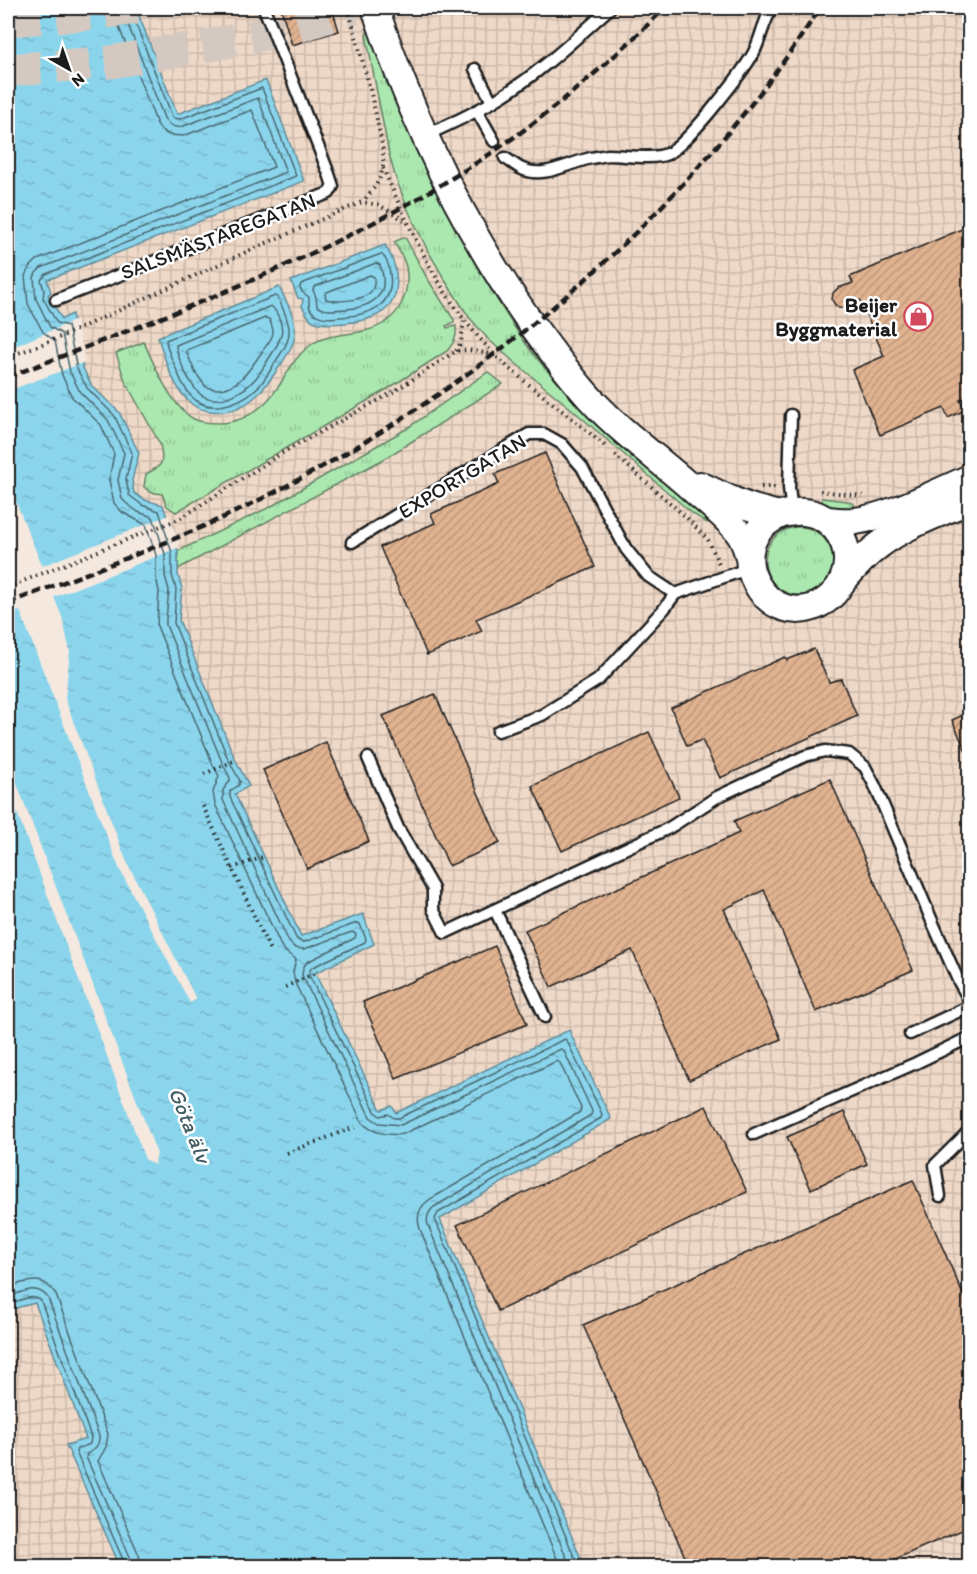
<svg xmlns="http://www.w3.org/2000/svg" width="977" height="1574" viewBox="0 0 977 1574" font-family="Itim,sans-serif">
	<defs>
		<pattern id="industrial-grid" width="8" height="8" patternUnits="userSpaceOnUse" patternTransform="scale(1.5)"><rect width="8" height="8" fill="#eed8c7"/><path d="M0 4h8M4 0v8" fill="none" stroke="#ccb9aa"/></pattern>
		<pattern id="grass-tufts" width="24" height="20" patternUnits="userSpaceOnUse" patternTransform="scale(1.5)"><rect width="24" height="20" fill="#abe8af"/><path d="M3 7l-1-3M5 7V3M7 7l1-3M15 17l-1-3M17 17v-4M19 17l1-3" fill="none" stroke="#93c696"/></pattern>
		<pattern id="water-ripples" width="26" height="14" patternUnits="userSpaceOnUse" patternTransform="scale(1.5)"><rect width="26" height="14" fill="#8bd5ec"/><path d="M2 4q2-2 4 0t4 0M15 11q2-2 4 0t4 0" fill="none" stroke="#77b6ca"/></pattern>
		<pattern id="building-hatch" width="6" height="6" patternUnits="userSpaceOnUse" patternTransform="scale(1.5)"><rect width="6" height="6" fill="#dfb290"/><path d="M-1 1l2-2M0 6l6-6M5 7l2-2" fill="none" stroke="#bf987c"/></pattern>
	</defs>
	<rect width="100%" height="100%" fill="#f5e8de"/>
	<filter id="ink" filterUnits="userSpaceOnUse"><feTurbulence type="fractalNoise" baseFrequency=".0167" numOctaves="2"/><feDisplacementMap in="SourceGraphic" scale="12" xChannelSelector="R" yChannelSelector="G"/><feConvolveMatrix kernelMatrix="1 2 1 2 8 2 1 2 1" color-interpolation-filters="sRGB"/></filter>
	<g filter="url(#ink)">
		<g fill="url(#industrial-grid)">
			<polygon points="136,8 969,8 969,1562 942,1562 931,1566 584,1566 440,1219 611,1119 396,1113 381,1110 315,973 374,944 362,914 301,936 235,794 248,786 234,757 179,620 182,588 178,575 178,551 145,500 134,493 132,480 139,453 119,412 92,386 83,368 72,315 62,320 48,295 47,280 304,181 177,114"/>
			<polygon points="35,1303 86,1440 67,1446 120,1566 8,1566 8,1310"/>
		</g>
		<g fill="url(#grass-tufts)" stroke="#648266" stroke-width="1.5">
			<path d="M368,31L371,33C399,116 436,194 479,269C499,303 519,338 545,368C568,394 592,420 618,443C650,470 683,494 715,520L707,523L693,514L568,406L514,362L488,339L469,317L448,285L428,251L409,212L395,176L389,154L366,35Z"/>
			<path d="M405,237L427,278L454,320V322L446,326L447,328L456,326V335L453,343L447,351L439,356L389,388L176,512L167,506L162,494L150,492L144,487L146,474C163,465 164,464 160,444L125,381L116,353L144,342C154,365 172,409 196,420C203,423 211,423 219,423C238,423 253,415 267,401C283,385 290,361 308,347C325,333 348,336 368,330C398,322 411,295 406,267C404,258 399,250 394,242Z"/>
			<polygon points="488,372 503,384 384,459 178,569 178,551 270,507 406,429"/>
			<polygon points="822,498 847,501 854,504 859,514 826,508 822,501"/>
			<circle cx="799" cy="561" r="34"/>
		</g>
		<g fill="url(#water-ripples)" stroke="#5f8b99" stroke-width="1.5">
			<polygon points="8,8 136,8 177,114 266,80 304,181 47,280 51,292 48,295 62,319 72,314 83,368 92,386 119,412 139,453 132,480 134,493 145,500 163,505 178,551 178,575 182,588 179,620 234,757 249,786 235,794 301,936 363,914 374,944 315,973 381,1110 392,1106 396,1113 569,1030 611,1119 440,1219 584,1566 120,1566 66,1445 86,1439 35,1303 8,1310"/>
			<path d="M385,245C400,269 405,305 373,317C364,321 355,322 346,323C336,324 322,325 313,321C308,318 305,311 302,306L303,299L298,298L291,281Z"/>
			<path d="M279,287C286,300 297,320 295,335C294,345 287,355 282,363C264,390 246,416 210,411C204,410 198,409 193,405C174,391 164,358 158,337Z"/>
			<polygon points="942,1562 969,1562 969,1566 931,1566"/>
		</g>
		<g fill="#f5e8de">
			<polygon points="76,320 85,362 8,391 8,349"/>
			<polygon points="8,482 42,566 169,515 180,547 54,597 62,617 70,651 65,699 126,860 196,999 190,1003 119,868 20,611 8,615 8,582 9,581 8,577"/>
			<polygon points="8,760 157,1154 154,1165 145,1159 8,788"/>
		</g>
		<g fill="none" stroke-linecap="round" stroke-linejoin="round">
			<g stroke="#48666f" stroke-width="1.5">
				<path d="M114,8L115,17L157,124L161,130L169,135L183,136L252,110L274,167L37,260L29,268L25,276L28,304L43,332L55,341L62,375L72,397L101,425L114,454L109,480L114,503L122,512L146,525L156,555V577L159,591L157,626L213,765L219,776L213,792L215,804L281,946L287,953L296,959L293,972L295,983L362,1122C371,1133 389,1136 403,1134L557,1061L560,1063L581,1108L580,1112L429,1200C419,1207 416,1217 420,1229L560,1566"/>
				<path d="M123,8L124,14L164,118C168,125 173,128 181,127L258,98L286,172L41,268L36,273L34,278L36,299L50,327L62,334L70,372L80,392L108,420L124,453L118,480L122,499L126,503L138,512L153,517L165,554V576L169,590L166,619V625L222,762L230,778V781L223,790V800L289,942L295,948L304,949L352,932L356,934L355,938L307,962L303,968L302,975L370,1117L379,1123L401,1125L561,1049L564,1051L592,1111L591,1115L434,1207C428,1212 426,1218 428,1225L570,1566"/>
				<polyline points="131,8 131,12 173,118 180,119 262,88 296,176 46,274 41,280 44,290 43,298 57,323 68,326 77,369 87,388 114,415 132,453 126,479 129,495 142,505 159,511 172,553 172,575 176,589 174,623 228,759 240,781 239,785 230,791 230,797 296,938 299,941 304,942 357,923 360,924 366,939 365,942 313,967 310,970 309,975 376,1113 380,1116 388,1114 394,1118 399,1118 565,1039 567,1041 602,1114 601,1118 438,1213 435,1219 578,1566"/>
				<path d="M381,254C387,258 389,266 390,274C395,307 368,315 342,317C334,318 322,319 315,314C308,310 309,304 309,297L302,292L300,287L301,284Z"/>
				<path d="M376,263L380,265C391,295 373,307 346,309C336,310 326,312 317,306L316,297L313,290L314,287Z"/>
				<path d="M370,275L374,277C374,282 375,284 373,288C368,301 337,303 326,299L325,294L327,292Z"/>
				<path d="M275,296L278,297C282,308 290,321 289,332C289,343 281,353 276,361C271,369 266,378 260,385C246,400 217,414 197,401C187,395 181,381 177,371C173,361 167,351 166,340Z"/>
				<path d="M271,306C277,311 284,326 281,335C279,344 273,352 268,360C264,366 260,374 255,379C243,393 217,407 200,394C195,390 192,384 189,379C184,371 176,353 176,345Z"/>
				<path d="M265,318L269,319C271,323 273,328 273,333C272,340 265,347 261,353C248,373 233,396 206,387L195,372L187,353V350Z"/>
				<path d="M8,1287C26,1282 44,1273 56,1295L108,1434L106,1447L98,1461L139,1555L141,1566"/>
				<path d="M8,1297C22,1292 37,1283 48,1298L99,1436C100,1445 95,1450 87,1454L86,1457L131,1559L132,1566"/>
				<path d="M8,1305C18,1301 33,1293 41,1301L91,1437L90,1444L77,1449L76,1452L124,1562L125,1566"/>
			</g>
		</g>
		<g fill="url(#building-hatch)" stroke="#1c1c1c" stroke-width="1.5">
			<polygon points="281,8 332,8 339,31 292,45"/>
			<polygon points="969,226 969,396 960,400 965,410 948,418 944,408 880,435 852,370 884,356 860,300 846,308 839,308 836,306 832,300 833,293 838,288 853,283 850,277"/>
			<polygon points="545,453 595,567 476,619 482,631 427,655 380,547 435,523 431,514 499,484 495,474"/>
			<polygon points="814,649 829,682 841,679 857,716 720,778 702,740 687,746 671,708 785,657 787,660"/>
			<polygon points="435,694 500,843 449,866 383,716"/>
			<polygon points="969,712 969,758 952,720"/>
			<polygon points="649,732 679,797 562,851 532,786"/>
			<polygon points="326,742 369,841 307,869 263,770"/>
			<polygon points="830,779 913,970 816,1012 764,890 724,909 781,1039 689,1080 632,950 551,987 525,930 739,833 734,821"/>
			<polygon points="495,946 527,1024 396,1079 363,1002"/>
			<polygon points="706,1106 747,1192 498,1311 457,1225"/>
			<polygon points="844,1112 867,1164 811,1189 787,1137"/>
			<polygon points="913,1180 969,1308 969,1527 879,1566 689,1566 583,1325"/>
		</g>
		<g fill="none" stroke-linecap="round" stroke-linejoin="round">
			<g stroke="#d4c9c1" stroke-width="33" stroke-dasharray="33 16" stroke-linecap="butt">
				<polyline points="8,20 99,13 137,8"/>
				<polyline points="8,70 111,62 227,42 296,27 354,8"/>
			</g>
			<defs>
				<g id="service">
					<polyline points="475,69 492,102"/>
					<polyline points="477,111 494,141"/>
					<path d="M424,136C451,124 477,112 502,96C541,72 576,38 610,8"/>
					<path d="M505,158C510,161 515,165 520,168C543,180 568,163 591,158C596,157 603,156 608,155C625,155 652,160 667,154C686,146 742,73 753,54C761,39 763,22 772,8"/>
					<polyline points="56,300 329,193 333,186 329,174 264,8"/>
					<polyline points="791,415 789,488 792,512"/>
					<polyline points="352,542 529,434 544,434 562,444 582,467 626,549 648,576 675,594"/>
					<polyline points="498,731 542,715 598,680 664,609 675,594 750,568"/>
					<polyline points="368,758 398,828 433,889 433,909 445,933 669,828 717,797 805,756 825,751 849,754 865,767 875,786 932,921 958,980 970,1001"/>
					<polyline points="495,910 545,1017"/>
					<polyline points="910,1034 970,1006"/>
					<polyline points="754,1134 916,1063 970,1037"/>
					<polyline points="940,1196 935,1165 970,1130"/>
				</g>
				<g id="tertiary">
					<path d="M375,8C421,145 487,277 581,388C615,429 660,459 699,495C712,506 727,518 738,532C744,539 746,548 749,557"/>
					<path d="M700,485C721,495 742,506 764,511C769,512 776,515 782,514C790,513 796,511 804,512C829,514 848,538 847,562C846,578 838,592 825,601C767,639 714,544 780,515"/>
					<path d="M827,520C836,521 846,522 855,521C889,517 937,492 970,478"/>
					<path d="M842,582C853,569 865,556 878,546C905,525 939,514 970,500"/>
				</g>
			</defs>
			<use href="#service" stroke="#1c1c1c" stroke-width="15"/>
			<use href="#tertiary" stroke="#1c1c1c" stroke-width="30"/>
			<g stroke="#1c1c1c" stroke-width="4" stroke-dasharray="1.5 4.5" stroke-linecap="butt">
				<path d="M348,8C358,45 369,82 377,120C380,136 386,154 382,170C380,183 371,192 363,201"/>
				<path d="M383,168C410,229 437,291 482,341C505,368 534,388 561,410C577,422 592,435 607,448"/>
				<polyline points="456,351 461,342 464,320"/>
				<polyline points="8,357 63,336 255,248 362,202 379,205 404,220"/>
				<polyline points="615,455 686,517 708,540 720,566"/>
				<polyline points="761,487 777,487"/>
				<polyline points="820,491 863,496"/>
				<polyline points="8,587 181,518 282,453 393,392 456,351 469,350 496,355"/>
				<polyline points="204,774 236,760"/>
				<polyline points="203,806 270,950"/>
				<polyline points="232,868 264,857"/>
				<polyline points="285,987 315,973"/>
				<polyline points="287,1153 355,1127"/>
			</g>
			<use href="#service" stroke="#fff" stroke-width="10"/>
			<use href="#tertiary" stroke="#fff" stroke-width="26"/>
			<g stroke="#1c1c1c" stroke-width="4.5" stroke-dasharray="9 4.5" stroke-linecap="butt">
				<path d="M8,377C161,318 317,262 457,175C533,129 602,70 665,8"/>
				<path d="M8,603C85,574 163,546 237,511C468,400 681,224 820,8"/>
			</g>
		</g>
	</g>
	<defs>
		<symbol id="shop-ring" viewBox="-11 -11 22 22"><circle r="9.5" fill="#fff" stroke="#d1495b" stroke-width="1.5"/><path d="M-5-2.5h2.3a2.7 3.5 0 0 1 5.4 0H5L5.5 6h-11ZM-1.5-2.5h3a1.5 2.3 0 0 0-3 0Z" fill="#d1495b"/></symbol>
	</defs>
	<g fill-rule="evenodd">
		<use href="#shop-ring" x="902" y="300" width="33" height="33"/>
	</g>
	<g text-anchor="middle" dominant-baseline="central" stroke-width="5" stroke-linejoin="round" paint-order="stroke">
		<g font-size="21" fill="#1c1c1c" stroke="#fff">
			<text transform="translate(218 236) rotate(-21)">SALSMÄSTAREGATAN</text>
			<text transform="translate(462 476) rotate(-31)">EXPORTGATAN</text>
		</g>
		<g font-size="21" font-weight="bold" fill="#1c1c1c" stroke="#fff" text-anchor="end">
			<text x="897" y="304">Beijer<tspan x="897" dy="24">Byggmaterial</tspan></text>
		</g>
		<g font-size="22" font-style="italic" fill="#435d65" stroke="#fff">
			<text transform="translate(190 1125) rotate(68)">Göta älv</text>
		</g>
	</g>
	<rect width="977" height="1574" fill="none" stroke="#fff" stroke-width="30"/>
	<rect x="15" y="15" width="947" height="1544" fill="none" stroke="#1c1c1c" stroke-width="2" filter="url(#ink)"/>
	<g transform="translate(69 69) rotate(140)" stroke="#ffffff" stroke-width="4.5" paint-order="stroke">
	<path d="M0-4.5L10 22L0 15L-10 22Z" fill="#1c1c1c"/>
	<text y="-9" font-size="16" font-weight="bold" text-anchor="middle" fill="#1c1c1c">N</text>
	</g>
</svg>
